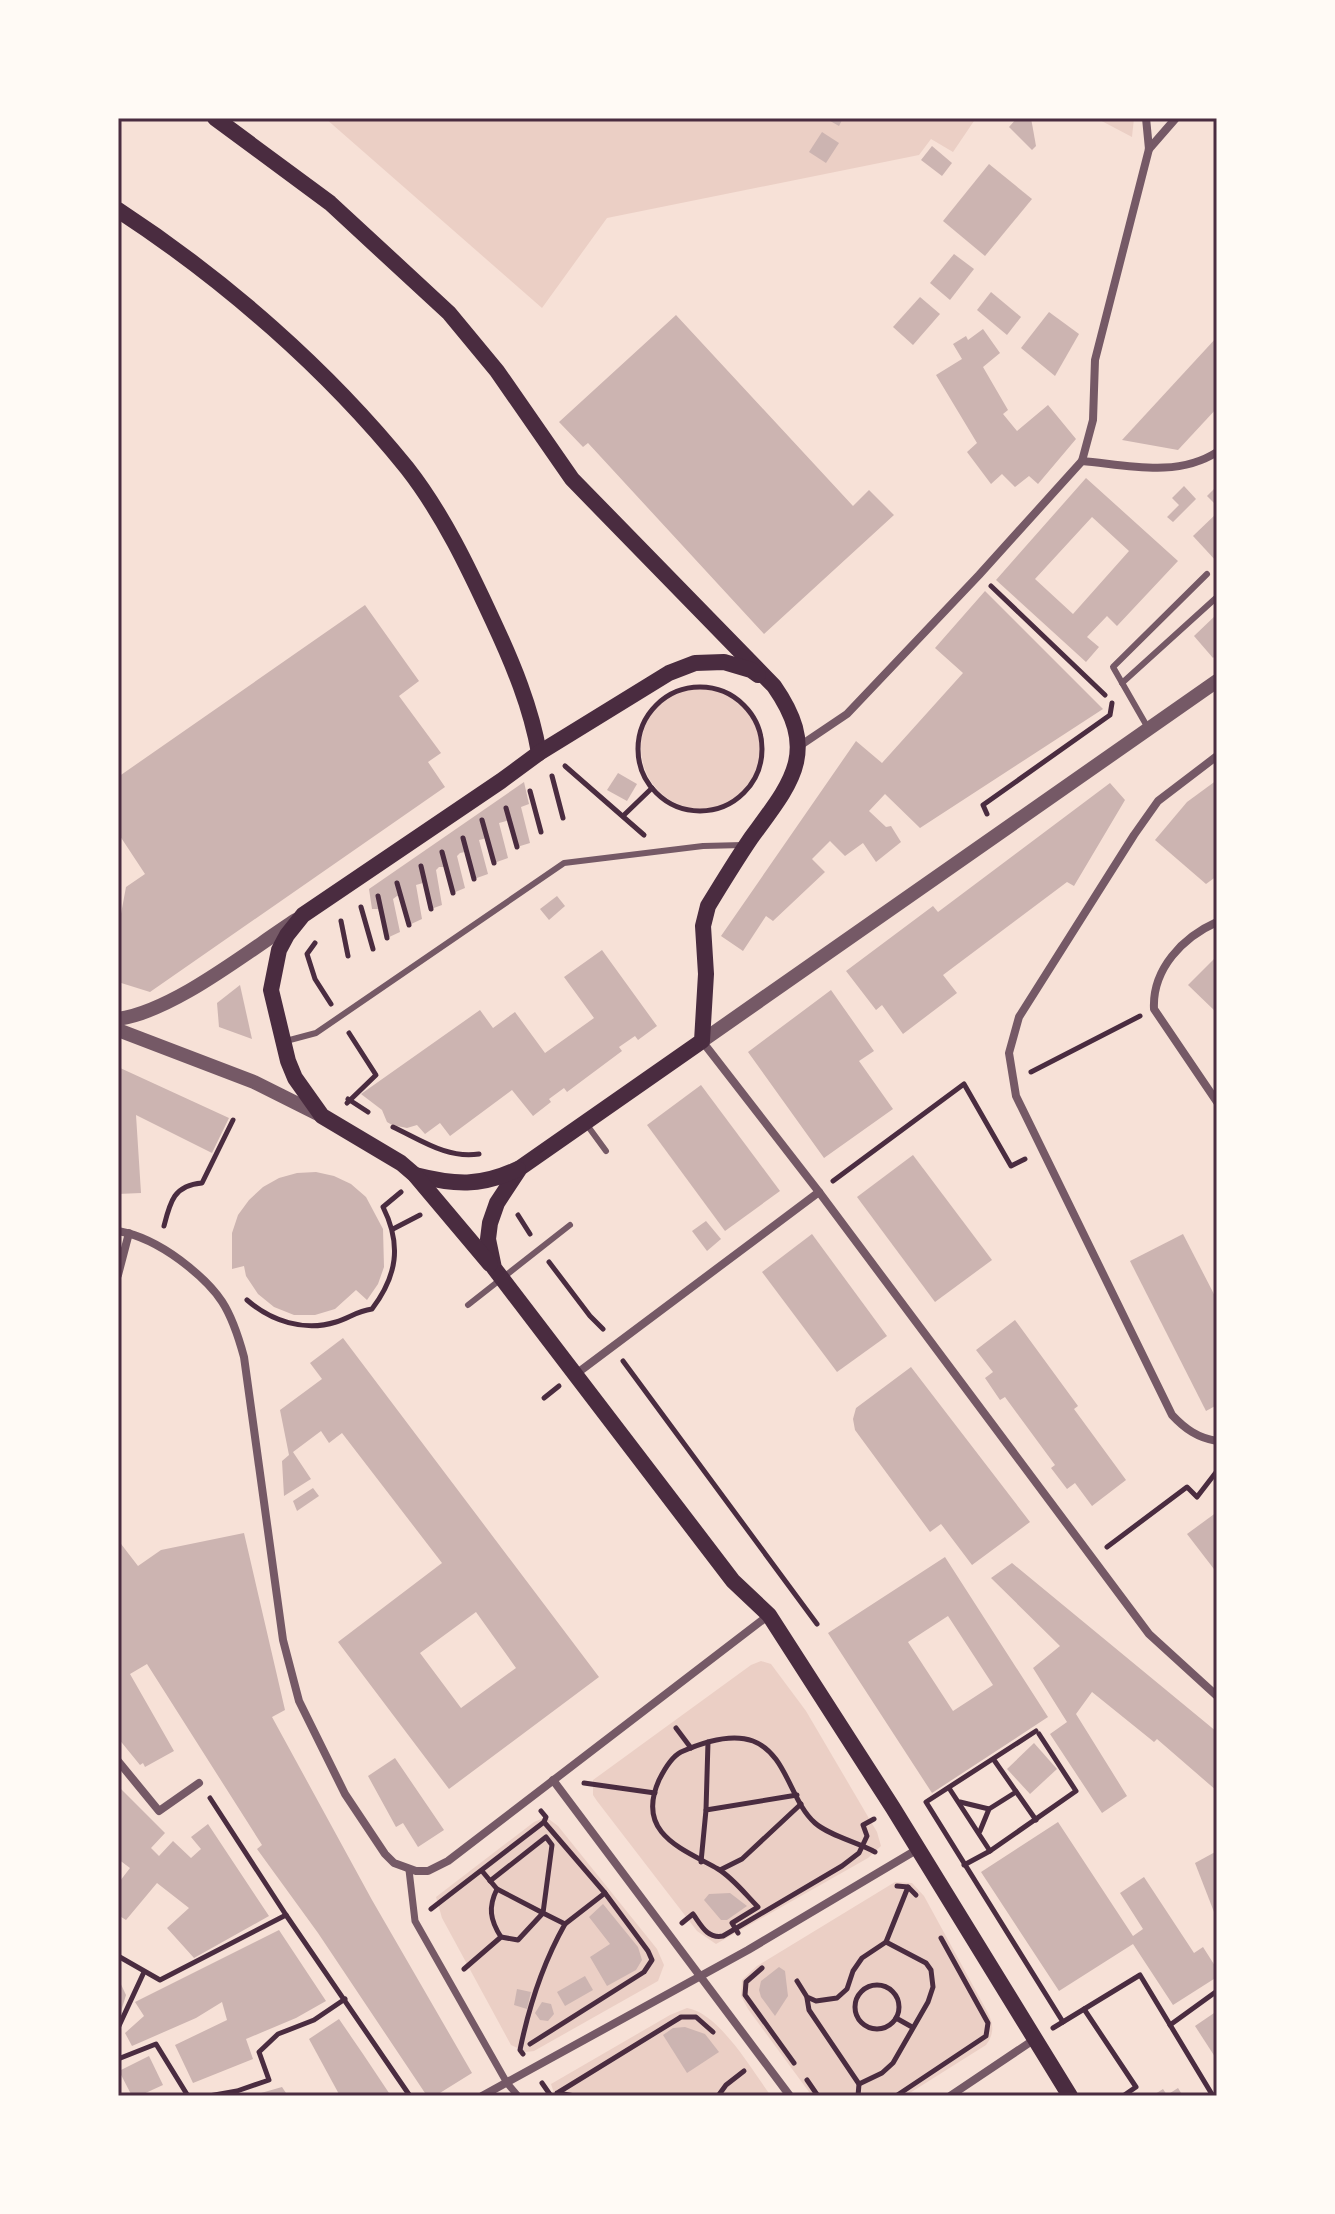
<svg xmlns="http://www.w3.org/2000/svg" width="1335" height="2214" viewBox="0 0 1335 2214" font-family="'Space Grotesk',sans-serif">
	<rect width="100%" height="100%" fill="#f7e1d7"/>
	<g fill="#ebcfc5">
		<polygon points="325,118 976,118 953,152 931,139 919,155 607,218 542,308"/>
		<polygon points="1096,118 1134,118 1132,137"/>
		<circle cx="702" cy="748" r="61"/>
		<polygon points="761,1661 771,1664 806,1711 877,1832 881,1846 868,1858 716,1944 697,1931 597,1801 593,1795 593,1780 751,1665"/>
		<polygon points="546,1817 558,1826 657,1949 664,1965 658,1981 534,2051 526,2052 511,2045 442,1918 436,1897 534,1822"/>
		<path d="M895,1882L912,1883L924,1896L988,2013C994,2025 994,2034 986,2045L905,2096H812L748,2009L741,1996L742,1980L757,1966Z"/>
		<path d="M687,2008C719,2013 752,2070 771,2096H555L551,2084L670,2015Z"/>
	</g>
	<g fill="#ccb4b1" fill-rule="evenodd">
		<polygon points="825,118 843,118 839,126"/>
		<polygon points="1017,118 1031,118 1036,146 1032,150 1009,127"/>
		<polygon points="822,132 839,143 826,163 809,152"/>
		<polygon points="932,146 952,163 942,176 921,160"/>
		<polygon points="989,164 1032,199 985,256 943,221"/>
		<polygon points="954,254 974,269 950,300 930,283"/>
		<polygon points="991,292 1021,317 1007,335 977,310"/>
		<polygon points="920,297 940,314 913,345 893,327"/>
		<polygon points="1049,312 1079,334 1055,376 1021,348"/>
		<polygon points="676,315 853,506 869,490 894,515 764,634 588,443 583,447 559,422"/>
		<polygon points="983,329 1000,353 983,367 1008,410 1003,414 1017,431 1048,405 1076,439 1038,484 1029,476 1015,487 1002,474 991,484 967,452 977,443 936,375 962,359 953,344 966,336 968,340"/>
		<polygon points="1217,337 1217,408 1178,450 1122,440"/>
		<path d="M1086,478L1178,561L1117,626L1107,616L1087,637L1099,647L1086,662L996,580ZM1092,517L1129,551L1073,614L1035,579Z"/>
		<polygon points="1184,486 1196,499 1173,522 1167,517 1179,505 1172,498"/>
		<polygon points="1217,486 1217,506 1207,496"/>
		<polygon points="1217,513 1217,562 1193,536"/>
		<polygon points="985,591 1103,709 920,828 885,794 869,811 886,827 891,826 901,842 876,862 863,843 845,856 830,841 812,859 825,872 773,921 766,916 743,951 721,936 856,741 882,763 963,673 935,648"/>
		<polygon points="365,605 419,681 399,696 441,753 428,762 445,787 150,992 118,982 118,930 126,887 145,874 118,833 118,777"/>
		<polygon points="1217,614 1217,654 1213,658 1194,636"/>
		<polygon points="618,773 637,784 627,801 607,790"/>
		<polygon points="1217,780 1217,876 1206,884 1155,840 1187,802"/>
		<polygon points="524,782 529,804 521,807 530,843 517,847 510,820 499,823 508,858 494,863 487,838 479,840 488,874 474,879 465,852 460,853 457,856 465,888 453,893 444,867 439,867 436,870 442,905 431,909 423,883 416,885 422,919 409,925 402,897 397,896 393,899 400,932 387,938 378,909 372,909 369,889"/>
		<polygon points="1110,783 1125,800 1074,886 1067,882 943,975 957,993 903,1034 882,1005 876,1010 846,971 933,906 938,912"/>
		<polygon points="557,896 565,906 549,920 540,909"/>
		<polygon points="602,950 657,1026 638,1040 635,1036 619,1047 622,1051 567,1092 564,1088 549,1099 551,1102 533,1116 512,1090 450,1136 440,1123 425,1134 417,1125 407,1128 392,1125 387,1122 382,1110 361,1094 480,1010 493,1028 515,1012 545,1053 594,1018 564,977"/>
		<polygon points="1217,956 1217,1013 1188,985"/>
		<polygon points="240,985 252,1039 219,1027 217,1003"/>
		<polygon points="831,990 874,1051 859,1061 893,1109 824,1158 748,1052"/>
		<polygon points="118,1067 229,1118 212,1153 136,1115 141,1193 118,1194"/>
		<polygon points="701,1085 780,1191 725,1231 647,1125"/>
		<polygon points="913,1155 992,1260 935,1302 857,1197"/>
		<polygon points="316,1172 334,1176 351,1184 366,1197 383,1229 384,1267 378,1284 367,1300 356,1290 335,1309 315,1315 294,1315 274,1307 258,1294 246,1276 244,1266 232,1269 232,1233 238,1215 249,1200 263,1187 279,1178 297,1173"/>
		<polygon points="706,1221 721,1239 707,1251 692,1231"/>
		<polygon points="812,1234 887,1336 837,1372 762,1272"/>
		<polygon points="1183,1234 1217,1300 1217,1405 1206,1411 1130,1261"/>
		<polygon points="1015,1320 1078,1406 1074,1409 1126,1480 1092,1506 1075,1483 1067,1489 1051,1468 1055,1465 1005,1397 1000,1400 985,1378 993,1372 976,1350"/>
		<path d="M343,1338L599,1677L449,1789L338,1642L442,1563L342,1433L329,1443L321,1431L293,1452L311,1479L284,1496L282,1461L289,1455L280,1410L322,1379L310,1363ZM476,1612L516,1668L461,1708L420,1653Z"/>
		<polygon points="911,1367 1030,1522 972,1565 941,1524 930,1532 855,1430 853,1419 856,1408"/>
		<polygon points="313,1488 319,1496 297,1511 293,1501"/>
		<polygon points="1217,1512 1217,1573 1187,1534"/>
		<polygon points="244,1533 285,1710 272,1717 372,1900 472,2073 435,2096 427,2096 318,1933 257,1849 262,1845 147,1664 130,1674 174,1751 145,1767 143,1763 140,1765 118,1738 118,1540 138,1566 161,1550"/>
		<path d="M945,1557L1048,1717L932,1793L828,1633ZM948,1616L993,1685L953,1711L908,1642Z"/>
		<polygon points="1012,1563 1217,1732 1217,1791 1157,1739 1154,1742 1092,1692 1076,1714 1127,1796 1102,1813 1050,1734 1067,1722 1033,1668 1060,1646 991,1578"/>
		<polygon points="1034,1743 1057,1769 1030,1794 1007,1769"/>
		<polygon points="395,1758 444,1830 418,1847 403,1823 396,1827 368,1776"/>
		<polygon points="118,1786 165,1833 151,1848 159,1856 173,1841 191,1858 201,1849 191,1837 208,1824 269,1916 194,1958 167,1928 189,1908 157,1883 126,1920 118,1915 118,1879 120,1881 130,1868 118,1859"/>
		<polygon points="1058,1822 1133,1936 1143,1929 1120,1893 1144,1877 1194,1953 1203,1947 1217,1969 1217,1977 1173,2005 1133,1944 1059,1991 981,1872"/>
		<polygon points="1217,1851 1217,1910 1214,1912 1195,1863"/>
		<polygon points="730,1893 747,1906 727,1920 721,1920 704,1900 709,1894"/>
		<polygon points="603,1904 638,1947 642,1960 636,1970 607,1986 590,1957 610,1944 589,1917"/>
		<polygon points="279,1930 326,2001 296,2018 246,2039 253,2059 193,2083 175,2045 227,2020 222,2002 196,2018 132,2046 125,2033 144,2016 135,2002"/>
		<polygon points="779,1967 785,1971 788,1996 775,2016 761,1997 759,1990 761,1981"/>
		<polygon points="585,1976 593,1990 565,2006 557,1992"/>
		<polygon points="118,1978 126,1995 119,2018 118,2018"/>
		<polygon points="517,1989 531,1992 527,2009 514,2005"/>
		<polygon points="542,2002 551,2004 554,2014 548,2021 540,2020 535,2013"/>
		<polygon points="1217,2011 1217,2060 1195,2026"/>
		<polygon points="339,2019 363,2054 391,2096 340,2096 309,2039"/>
		<polygon points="685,2027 705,2034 719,2052 687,2073 663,2035 673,2028"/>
		<polygon points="149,2056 163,2085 139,2096 132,2096 119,2071"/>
		<polygon points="282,2087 288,2096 254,2096 254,2095"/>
		<polygon points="1178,2088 1183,2096 1152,2096 1163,2089 1167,2095"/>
	</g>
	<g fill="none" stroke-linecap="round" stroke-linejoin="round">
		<g stroke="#4a2c40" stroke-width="5">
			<polyline points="991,586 1105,695"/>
			<circle cx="700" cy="749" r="62"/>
			<polyline points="565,766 644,835"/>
			<polyline points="552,776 563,818"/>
			<polyline points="530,791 541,832"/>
			<polyline points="506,808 517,847"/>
			<polyline points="987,814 983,805 1110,715 1112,703"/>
			<polyline points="624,815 652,788"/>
			<polyline points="482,820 494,863"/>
			<polyline points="463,838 474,879"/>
			<polyline points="442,852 453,893"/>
			<polyline points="421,866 431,909"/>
			<polyline points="397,883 409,925"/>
			<polyline points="378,896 387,938"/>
			<polyline points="361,907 373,949"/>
			<polyline points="341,921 348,956"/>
			<polyline points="315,943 307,954 315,979 331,1004"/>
			<polyline points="1031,1072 1140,1016"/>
			<polyline points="348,1099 368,1112"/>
			<polyline points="347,1103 376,1075 349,1033"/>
			<path d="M393,1127C421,1140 447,1159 479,1154"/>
			<polyline points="833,1181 964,1084 1011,1166 1025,1159"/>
			<polyline points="518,1215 530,1234"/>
			<path d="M164,1226C170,1202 174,1185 202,1183L233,1120"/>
			<polyline points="393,1229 420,1215"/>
			<polyline points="549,1262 590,1316 603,1329"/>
			<path d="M247,1300C271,1321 304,1332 336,1322C349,1318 357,1311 372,1309C397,1276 402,1245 383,1207L401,1192"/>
			<polyline points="623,1361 817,1624"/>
			<polyline points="544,1398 559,1386"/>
			<polyline points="1107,1547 1187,1487 1197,1497 1217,1471"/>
			<polyline points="676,1728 691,1748"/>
			<polyline points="1036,1731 926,1802 1063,2022"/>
			<polyline points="994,1760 1036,1820"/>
			<polyline points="584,1783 655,1793"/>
			<polyline points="949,1788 990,1851"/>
			<polyline points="210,1798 286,1915 410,2096"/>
			<polyline points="960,1802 989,1809"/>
			<polyline points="706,1810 708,1742"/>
			<polyline points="980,1831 989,1809 1016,1792"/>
			<polyline points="701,1862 706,1810 797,1795"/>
			<polyline points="964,1865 990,1851 1076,1791 1039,1734"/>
			<polyline points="720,1870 742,1859 801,1804"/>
			<path d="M490,1881L546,1837L552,1845L543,1913L565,1924C543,1963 529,2006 520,2050L523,2054"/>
			<polyline points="897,1886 908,1887 916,1895"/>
			<path d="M497,1889C488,1907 490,1920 501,1937"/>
			<polyline points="431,1909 544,1822"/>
			<path d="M682,1923L693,1914C701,1925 707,1939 723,1936L842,1866L859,1853L867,1836L863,1825L874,1819"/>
			<polyline points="565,1924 605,1893"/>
			<path d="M738,1933L732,1923L758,1907C746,1895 733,1878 718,1869C683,1849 635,1834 659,1780C664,1770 671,1757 681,1752C701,1743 731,1733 753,1741C787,1754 790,1801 815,1823C830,1836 857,1842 875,1852"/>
			<polyline points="118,1956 160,1980 286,1915"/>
			<polyline points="762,1968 746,1982 745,1995 794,2063"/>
			<polyline points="464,1969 501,1937 518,1940 543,1913 497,1889 482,1871"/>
			<polyline points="797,1981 807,1997 816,2001 837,1998 847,1989 853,1971 862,1958 886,1942 908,1887"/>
			<circle cx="877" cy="2007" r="22"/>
			<polyline points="807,1998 809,2010 859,2084 858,2096"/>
			<polyline points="1084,2009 1136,2087 1123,2096"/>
			<polyline points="896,2018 912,2027"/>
			<polyline points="1170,2025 1217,1991"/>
			<polyline points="118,2028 144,1972"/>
			<polyline points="1053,2028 1140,1975 1213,2096"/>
			<polyline points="530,2044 644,1972 652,1960 648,1951 605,1893 544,1822 546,1817 541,1811"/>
			<polyline points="118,2059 156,2044 188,2096"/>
			<polyline points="807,2080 818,2096"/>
			<polyline points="542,2083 551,2096"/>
			<polyline points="859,2084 882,2073 893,2063 928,2002 933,1987 931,1970 926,1963 886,1942"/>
			<polyline points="559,2092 681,2017 696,2017 713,2032"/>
			<polyline points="557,2093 575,2096"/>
			<polyline points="209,2096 237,2091 269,2080 259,2052 278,2034 314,2020 345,1999"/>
			<polyline points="718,2096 726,2085 744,2071"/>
			<polyline points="896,2096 986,2036 988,2023 941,1938"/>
		</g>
		<g stroke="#755966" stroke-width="6">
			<polyline points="1122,683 1217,597"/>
			<polyline points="1148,728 1113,667 1207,574"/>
			<polyline points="286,1041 316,1033 564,863 703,846 743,845"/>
			<polyline points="587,1125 606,1151"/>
			<polyline points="468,1305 570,1225"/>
		</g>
		<polyline stroke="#755966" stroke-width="7" points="409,1870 415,1921 507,2083 518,2096"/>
		<g stroke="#755966" stroke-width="8">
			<polyline points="1149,149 1176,118"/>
			<path d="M1082,461C1127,465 1177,478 1217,452"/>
			<polyline points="798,747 847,714 979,575 1082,461 1093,420 1095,360 1149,149 1146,118"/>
			<path d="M1217,756L1158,801L1134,835L1019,1017L1009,1053L1016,1096L1172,1415C1185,1429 1198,1438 1217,1441"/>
			<path d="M1217,922C1183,937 1152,969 1154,1009L1217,1102"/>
			<polyline points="702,1041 819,1192 1149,1634 1217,1696"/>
			<path d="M118,1231C141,1235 161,1246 180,1260C220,1290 231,1309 244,1357L283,1640L299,1701L345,1794L385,1854L394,1863L416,1871H428L448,1861L769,1615"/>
			<polyline points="118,1275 129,1233"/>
			<polyline points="576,1374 819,1192"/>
			<polyline points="118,1761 159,1811 199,1783"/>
			<polyline points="553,1780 790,2096"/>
			<polyline points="482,2096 748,1950 918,1849"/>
			<polyline points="950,2096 1035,2039"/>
		</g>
		<g stroke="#755966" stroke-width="14">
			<path d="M118,1019C174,1011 248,951 296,920"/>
			<polyline points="118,1030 254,1082 320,1115"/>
			<polyline points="702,1041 1217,681"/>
		</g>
		<g stroke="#4a2c40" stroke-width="16">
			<path d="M215,118L330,203L449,313L497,371L572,479L774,686C820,752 792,782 751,838C736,860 722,883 708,906L703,926L706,974L702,1041L520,1168L497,1203L490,1223L488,1239L494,1268L733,1581L769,1615L893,1808L1070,2096"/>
			<path d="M118,210C225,280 327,369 407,468C443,514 469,569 493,621C513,664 531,707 539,753"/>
			<path d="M415,1175C455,1185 480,1187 518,1169"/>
			<polyline points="490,1264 415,1175 401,1163 322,1116 295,1078 288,1061 271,990 279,950 287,935 303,915 501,781 539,753 669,673 695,663 724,662 751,670 758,675"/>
		</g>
	</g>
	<rect width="1335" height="2214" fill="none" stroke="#fffaf5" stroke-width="240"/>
	<rect x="120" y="120" width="1095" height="1974" fill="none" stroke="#4a2c40" stroke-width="3"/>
</svg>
